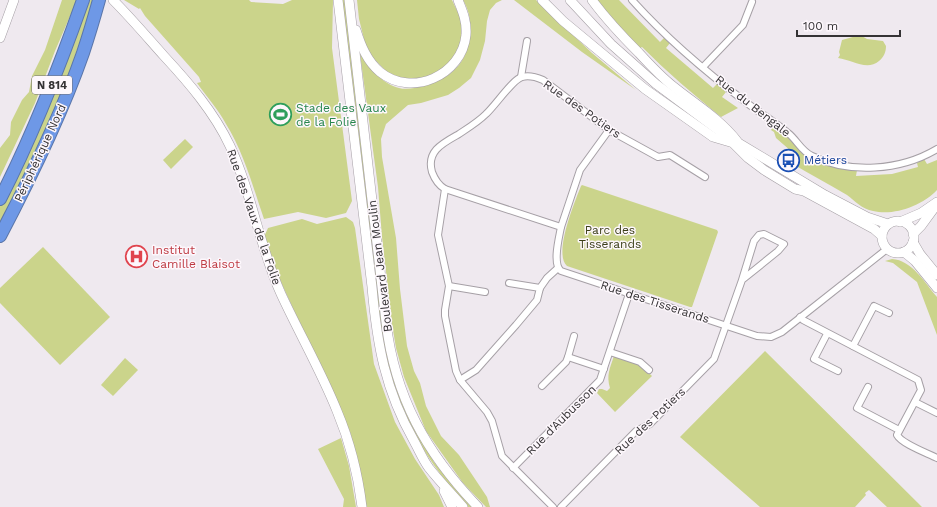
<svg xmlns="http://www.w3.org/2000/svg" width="937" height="507" viewBox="0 0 937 507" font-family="'Work Sans',sans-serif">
	<rect width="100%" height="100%" fill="#efe9ef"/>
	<g fill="#cbd48b">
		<polygon points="62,0 77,0 55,51 35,103 0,177 0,148 10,135 11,122 22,100 29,92 32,76 45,50"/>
		<polygon points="90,0 94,0 59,103 0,227 0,206 15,176 66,63"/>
		<path d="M124,0H249L251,2L283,4L292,0H333L332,48L352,201L346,213L326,218L298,212L264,219C253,187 244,153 226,124C218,109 207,97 197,83L201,82L199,77L145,16L140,8L139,9Z"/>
		<path d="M342,0H345L381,307L415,428L434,462L460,494L472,507H468C435,471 408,431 393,385C388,370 385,354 381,340Z"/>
		<polygon points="357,0 452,0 461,19 461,42 454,59 443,70 426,78 406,80 387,72 371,56 365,43 359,19"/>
		<path d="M463,0H502L496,3L490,10L487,21L485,41L480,60L471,78L459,88L448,95L421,103L408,105L386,124L381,139L382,157L396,238L400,289L407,346L414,371L420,383L426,406L441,436L459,455L487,497L490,507H486L463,483L426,431L404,377L396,348L392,324L382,237L378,187L360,54C370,68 381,83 399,88C406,90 416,88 423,86C452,78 468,63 470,33C471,21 469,10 463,0Z"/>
		<polygon points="514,0 536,0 592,53 636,90 582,52"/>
		<path d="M597,0H619L660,42L664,38L670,43L666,48L713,88L717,84L726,92L722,97L738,108L721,117C694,95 667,72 642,47L639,49L614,22Z"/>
		<path d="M860,35L867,39L883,41L886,46C886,52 884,57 879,61C867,71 852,60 838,58L840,55L839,52L842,40Z"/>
		<path d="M773,127L789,137L799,149L818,163L836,168L857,170L856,176L892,174L918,167L917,163L924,159L927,164L937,160V190C922,206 894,216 873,211C862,209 855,201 847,195C829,184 809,174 791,163L792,161L797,162L799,158L776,138L774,132L771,130Z"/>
		<polygon points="185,139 193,147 171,169 163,160"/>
		<path d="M582,185L717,230L718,232L692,307H690L567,266C553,254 575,201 581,186Z"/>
		<polygon points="346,217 353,222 355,228 374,364 395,422 415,459 439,495 444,507 366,507 359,467 350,432 274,267 264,237 268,228 302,219 317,224"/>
		<polygon points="43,247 110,317 60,365 0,303 0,288"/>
		<path d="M892,259C912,260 925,283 937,297V335L917,282L893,263L885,261Z"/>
		<polygon points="765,351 922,507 887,507 869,490 865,493 866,495 855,507 760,507 680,437"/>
		<path d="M614,356L641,365L652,376L615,412L597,393L599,389H602L607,391L610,388C606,375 610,368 614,356Z"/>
		<polygon points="125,358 138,370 113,396 101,385"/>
		<polygon points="341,438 349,466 356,507 343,507 344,499 318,449"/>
	</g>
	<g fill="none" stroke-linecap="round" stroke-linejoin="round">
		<defs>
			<g id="street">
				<path d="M632,0C666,38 706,72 747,103C760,113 775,122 788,133C797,140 801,151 812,156C850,174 900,171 937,149"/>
				<polyline points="703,67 743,25 752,2"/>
				<polyline points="521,77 527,41"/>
				<path d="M445,189L561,227C559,238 552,264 561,271L757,336L771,337L782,332L887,249"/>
				<polyline points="561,227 580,170 609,130"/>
				<polyline points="509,283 540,288"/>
				<polyline points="449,286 485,292"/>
				<path d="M800,317L803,320L918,380L921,390L897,435C902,444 927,453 937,458"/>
				<polyline points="827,334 814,359 838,371"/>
				<polyline points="853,346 874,306 889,313"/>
				<polyline points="610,352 640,362 649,370"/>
				<polyline points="568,357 574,336"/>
				<polyline points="460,380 476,370 516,325 537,300 540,288 547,278 558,268"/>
				<polyline points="542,386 566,362 568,357 604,369"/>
				<polyline points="868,387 857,408 899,430"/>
				<polyline points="915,402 937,413"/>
				<polyline points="513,468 600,380 629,294"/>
				<path d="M553,507L502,456L492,421L487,412L460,380L456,371L445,316V310L449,286L438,235L445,189C438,185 435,180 432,172C426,151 443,143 459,134C468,128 478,122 486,114C495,106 513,79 522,77C529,75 536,77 543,80L609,130L658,157L670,155L705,177"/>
				<polyline points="561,507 636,431 650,424 714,359 742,280 778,251 784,244 764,234 759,235 754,241 742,280"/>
			</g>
			<g id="secondary">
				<path d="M113,0C131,18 147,37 164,56C189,83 214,112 230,146C252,193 259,246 281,294C299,333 321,371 337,411C350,442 358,474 362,507"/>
				<path d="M338,0L372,287C377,344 385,390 414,441C419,450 423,460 429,468C440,482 452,494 463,507"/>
				<path d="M349,0L386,322C395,397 426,453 478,507"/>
				<polyline points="542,0 563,21 645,89 713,137 730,142"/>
				<polyline points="570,0 611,44 656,84 726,136 748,158 764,170 795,189 804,191 874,229 882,236"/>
				<path d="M592,0C606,19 622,36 639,53C650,65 661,77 674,87C695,104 720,119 737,141"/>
				<path d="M356,30C361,46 367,61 380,72C412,98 462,75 466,35C467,22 463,12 458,0"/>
				<polyline points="0,38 14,0"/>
				<polyline points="737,142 825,195 867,217 888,224"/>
				<circle cx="898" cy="237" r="16"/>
				<polyline points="900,222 921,213 937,202"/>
				<polyline points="913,234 921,226 935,207"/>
				<polyline points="913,242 920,254 937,275"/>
				<polyline points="904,252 915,261 937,288"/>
				<polyline points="444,491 452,507"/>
			</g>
			<g id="highway">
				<path d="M0,199C33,135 59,68 83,0"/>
				<path d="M0,236C31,177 61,116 83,53C89,35 94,18 99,0"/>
			</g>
		</defs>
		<use href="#street" stroke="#a6a0a6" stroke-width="8"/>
		<use href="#secondary" stroke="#a6a0a6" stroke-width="10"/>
		<use href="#highway" stroke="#5a75a8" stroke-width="14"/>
		<use href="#street" stroke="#fff" stroke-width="6"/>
		<use href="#secondary" stroke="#fff" stroke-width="9"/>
		<use href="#highway" stroke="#6e98e6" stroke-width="12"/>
	</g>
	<defs>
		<symbol id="stadium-ring" viewBox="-11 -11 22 22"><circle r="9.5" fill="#fdf7fc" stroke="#2e9e5b" stroke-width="1.5"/><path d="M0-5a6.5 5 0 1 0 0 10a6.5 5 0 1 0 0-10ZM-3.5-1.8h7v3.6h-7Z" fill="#2e9e5b"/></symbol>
		<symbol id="bus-ring" viewBox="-11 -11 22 22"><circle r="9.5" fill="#fdf7fc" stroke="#1a4fb4" stroke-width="1.5"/><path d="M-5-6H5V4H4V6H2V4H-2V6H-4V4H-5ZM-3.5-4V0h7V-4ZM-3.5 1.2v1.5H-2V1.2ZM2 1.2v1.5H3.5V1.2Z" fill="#1a4fb4"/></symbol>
		<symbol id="hospital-ring" viewBox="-11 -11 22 22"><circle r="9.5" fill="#fdf7fc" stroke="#e0444e" stroke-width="1.5"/><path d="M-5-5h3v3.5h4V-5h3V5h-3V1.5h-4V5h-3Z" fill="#e0444e"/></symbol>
	</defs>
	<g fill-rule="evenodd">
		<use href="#stadium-ring" x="268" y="102" width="25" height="25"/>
		<use href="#bus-ring" x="776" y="148" width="25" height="25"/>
		<use href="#hospital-ring" x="124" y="244" width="25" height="25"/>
	</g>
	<g text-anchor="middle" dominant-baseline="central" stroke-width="3" stroke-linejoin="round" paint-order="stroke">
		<rect fill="#fdf7fc" stroke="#716e71" stroke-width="1" x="32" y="76" width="40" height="18" rx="3"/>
		<g font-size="11" font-weight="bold" fill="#353335">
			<text x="52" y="85">N 814</text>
		</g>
		<g font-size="12" fill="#353335" stroke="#fdf7fc">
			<text transform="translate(753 106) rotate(38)">Rue du Bengale</text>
			<text transform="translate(582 109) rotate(35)">Rue des Potiers</text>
			<text transform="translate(40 153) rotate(-65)">Périphérique Nord</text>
			<text transform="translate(254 217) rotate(71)">Rue des Vaux de la Folie</text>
			<text transform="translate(380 266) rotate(-97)">Boulevard Jean Moulin</text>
			<text transform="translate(655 302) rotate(18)">Rue des Tisserands</text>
			<text transform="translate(561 420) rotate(-45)">Rue d'Aubusson</text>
			<text transform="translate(650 421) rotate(-43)">Rue des Potiers</text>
		</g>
		<g font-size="12" fill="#27864d" stroke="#fdf7fc" text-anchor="start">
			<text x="296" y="108">Stade des Vaux<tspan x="296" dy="14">de la Folie</tspan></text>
		</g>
		<g font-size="12" fill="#164399" stroke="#fdf7fc" text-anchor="start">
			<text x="804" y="160">Métiers</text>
		</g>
		<g font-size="12" fill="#3b3f18" stroke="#fdf7fc">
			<text x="610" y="230">Parc des<tspan x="610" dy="14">Tisserands</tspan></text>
		</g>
		<g font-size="12" fill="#be3a42" stroke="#fdf7fc" text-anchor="start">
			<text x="152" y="250">Institut<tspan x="152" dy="14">Camille Blaisot</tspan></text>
		</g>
	</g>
	<path d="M797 30v6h103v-6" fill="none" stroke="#353335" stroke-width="2"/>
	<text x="803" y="30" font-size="12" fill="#353335" stroke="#fdf7fc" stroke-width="3" paint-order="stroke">100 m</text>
</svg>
